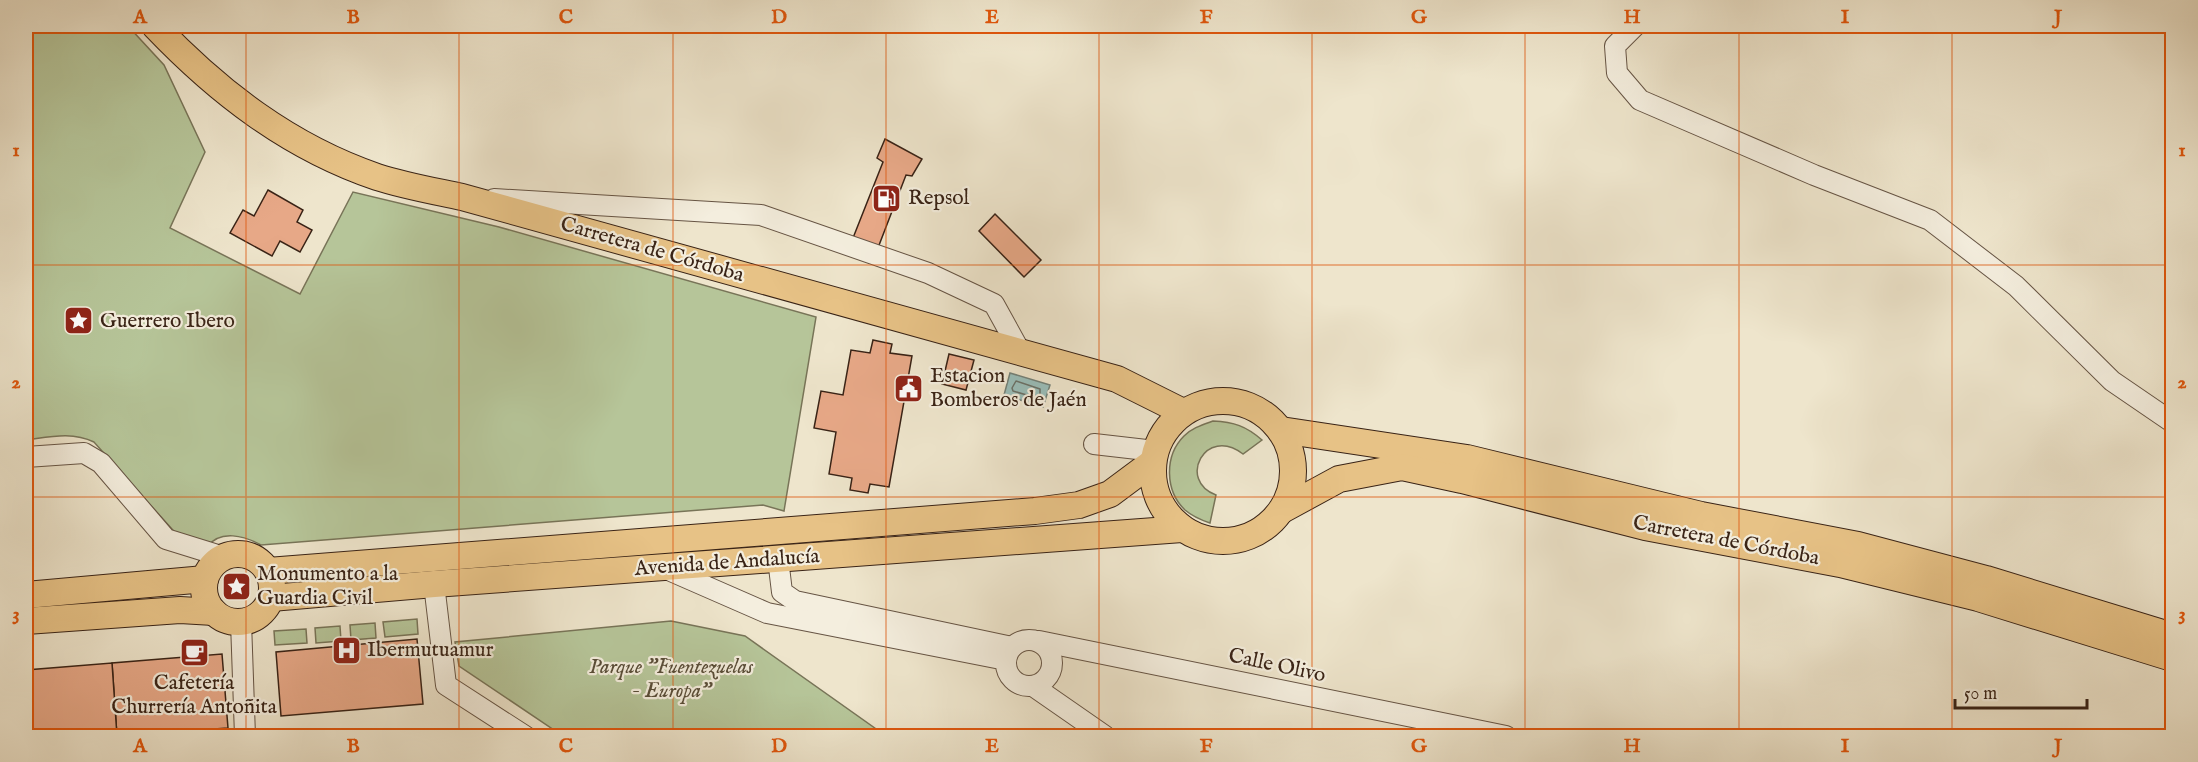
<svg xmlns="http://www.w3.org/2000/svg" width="2198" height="762" viewBox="0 0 2198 762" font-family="'IM FELL English',serif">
	<rect width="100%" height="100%" fill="#eee5cc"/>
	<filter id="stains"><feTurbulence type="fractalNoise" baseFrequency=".00333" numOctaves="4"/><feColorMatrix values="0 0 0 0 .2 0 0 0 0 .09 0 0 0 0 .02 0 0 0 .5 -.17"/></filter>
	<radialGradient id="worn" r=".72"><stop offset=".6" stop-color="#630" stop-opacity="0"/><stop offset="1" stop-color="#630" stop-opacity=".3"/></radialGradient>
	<g fill="#b6c599" stroke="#787458" stroke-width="1.5">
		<path d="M26,26H128L164,65L205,152L170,228L300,294L353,192L499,227L816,317L784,511L763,505L261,545C245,536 220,529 207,547L180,538L94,442C72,431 49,437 26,440Z"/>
		<path d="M1213,421C1234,422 1246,426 1262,440L1243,454C1205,425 1177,481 1216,495L1210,523C1201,520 1192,516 1185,510C1165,491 1164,456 1184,436C1192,428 1202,425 1213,421Z"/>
		<polygon points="417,619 418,634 385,637 383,622"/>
		<polygon points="671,621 745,636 886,736 563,736 459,666 455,642"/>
		<polygon points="375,623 376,638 351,640 350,625"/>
		<polygon points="340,626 341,641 316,643 315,628"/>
		<polygon points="306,629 307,643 275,645 274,631"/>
	</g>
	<polygon fill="#9abfbb" stroke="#738179" stroke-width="1.5" points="1010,373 1050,385 1043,407 1004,395"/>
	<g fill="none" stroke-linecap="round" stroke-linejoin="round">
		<polygon stroke="#6a7168" stroke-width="1.5" points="1016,381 1040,389 1040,397 1037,398 1013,391 1012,388"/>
	</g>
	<g fill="#e7a887" stroke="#392316" stroke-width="1.5">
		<polygon points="885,139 922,159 912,176 906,175 876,253 851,243 883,162 877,158"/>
		<polygon points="268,190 303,210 297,222 312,230 300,252 280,241 272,256 230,233 243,210 254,216"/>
		<polygon points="995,214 1041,260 1024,277 979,231"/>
		<polygon points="873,340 892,344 890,353 912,356 889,487 870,484 868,493 850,490 852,478 829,474 836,432 814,428 821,391 843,395 851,350 870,353"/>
		<polygon points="949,354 974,360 966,390 942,384"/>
		<polygon points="417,639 423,704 281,716 276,652"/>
		<polygon points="222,654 228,728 117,736 112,663"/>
		<polygon points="112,663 117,736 26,736 26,670"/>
	</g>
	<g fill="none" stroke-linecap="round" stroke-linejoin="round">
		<defs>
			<g id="minor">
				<polyline points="1635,26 1615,46 1617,73 1640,100 1814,175 1930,220 2016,286 2112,381 2172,422"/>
				<polyline points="494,199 761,215 928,273 994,304 1021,353"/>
				<polyline points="1094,444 1155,451"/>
				<polyline points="26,457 84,453 101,463 166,539 224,557"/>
				<polyline points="778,559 782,592 795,601 1012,647"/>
				<polyline points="664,568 767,613 1006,660"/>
				<polyline points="434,584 446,685 525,736"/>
				<polyline points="241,622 245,736"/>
				<circle cx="1029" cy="663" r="23"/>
				<polyline points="1039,641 1506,736"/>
				<polyline points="1033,686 1105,736"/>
			</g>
			<g id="major">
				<path d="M155,26C218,92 289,147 377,177C405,186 434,191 462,197L1117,379L1183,412"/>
				<circle cx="1223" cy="471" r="70"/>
				<polyline points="1281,430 1467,458 1701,515 1858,545 1986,579 2172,636"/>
				<polyline points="1282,510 1339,479 1402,467 1462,480 1645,527 1840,564 1978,598 2172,658"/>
				<circle cx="238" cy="588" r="34"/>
				<polyline points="268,571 1035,511 1079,505 1110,494 1153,462"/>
				<polyline points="26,595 205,579"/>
				<polyline points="271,598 434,584 1182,529"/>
				<polyline points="26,621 180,610 214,612"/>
			</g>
		</defs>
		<use href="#minor" stroke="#665444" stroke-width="22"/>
		<use href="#major" stroke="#392316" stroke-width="28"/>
		<use href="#minor" stroke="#f4eede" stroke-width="20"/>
		<use href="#major" stroke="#e7c286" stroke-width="26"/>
	</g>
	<path fill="none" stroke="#df560c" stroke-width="1.5" stroke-opacity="0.55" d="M246,26V736M459,26V736M673,26V736M886,26V736M1099,26V736M1312,26V736M1525,26V736M1739,26V736M1952,26V736M26,265H2172M26,497H2172"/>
	<defs>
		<symbol id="fuel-square" viewBox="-11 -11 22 22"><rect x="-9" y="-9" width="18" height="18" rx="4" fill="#8f2418" stroke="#f4eede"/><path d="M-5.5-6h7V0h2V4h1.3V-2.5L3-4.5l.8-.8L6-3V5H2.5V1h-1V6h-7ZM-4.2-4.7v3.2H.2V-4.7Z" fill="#fff"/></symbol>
		<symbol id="sight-square" viewBox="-11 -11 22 22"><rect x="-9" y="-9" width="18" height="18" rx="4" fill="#8f2418" stroke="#f4eede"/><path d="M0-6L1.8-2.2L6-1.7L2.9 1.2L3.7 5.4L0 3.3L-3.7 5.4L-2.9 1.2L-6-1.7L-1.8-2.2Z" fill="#fff"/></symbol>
		<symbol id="civic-square" viewBox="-11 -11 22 22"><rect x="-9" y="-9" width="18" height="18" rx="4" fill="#8f2418" stroke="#f4eede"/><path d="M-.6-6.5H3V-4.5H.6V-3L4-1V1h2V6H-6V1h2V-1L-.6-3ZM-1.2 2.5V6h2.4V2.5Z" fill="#fff"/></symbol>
		<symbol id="hospital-square" viewBox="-11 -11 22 22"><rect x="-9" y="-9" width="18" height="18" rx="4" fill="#8f2418" stroke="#f4eede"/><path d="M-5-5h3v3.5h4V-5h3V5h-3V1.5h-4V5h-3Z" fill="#fff"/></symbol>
		<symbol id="cafe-square" viewBox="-11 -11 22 22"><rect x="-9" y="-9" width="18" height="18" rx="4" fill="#8f2418" stroke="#f4eede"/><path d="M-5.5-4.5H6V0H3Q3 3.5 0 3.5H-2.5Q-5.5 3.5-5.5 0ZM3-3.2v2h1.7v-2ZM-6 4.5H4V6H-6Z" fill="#fff"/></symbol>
	</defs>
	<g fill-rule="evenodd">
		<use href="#fuel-square" x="870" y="182" width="33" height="33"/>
		<use href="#sight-square" x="62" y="304" width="33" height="33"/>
		<use href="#civic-square" x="892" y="372" width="33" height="33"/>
		<use href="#sight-square" x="220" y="570" width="33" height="33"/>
		<use href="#hospital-square" x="330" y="634" width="33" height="33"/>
		<use href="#cafe-square" x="178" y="636" width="33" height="33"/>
	</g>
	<g text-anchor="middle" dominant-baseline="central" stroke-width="4.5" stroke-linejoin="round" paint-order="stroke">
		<g font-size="21" fill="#392316" stroke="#f4eede" text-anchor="start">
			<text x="908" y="198">Repsol</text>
			<text x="100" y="321">Guerrero Ibero</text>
			<text x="930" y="376">Estacion<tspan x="930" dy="24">Bomberos de Jaén</tspan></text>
			<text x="257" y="574">Monumento a la<tspan x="257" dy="24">Guardia Civil</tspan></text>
			<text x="367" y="650">Ibermutuamur</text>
			<text x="194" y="683" text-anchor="middle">Cafetería<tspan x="194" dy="24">Churrería Antoñita</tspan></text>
		</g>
		<g font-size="21" fill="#392316" stroke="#f4eede">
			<text transform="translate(652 250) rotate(16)">Carretera de Córdoba</text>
			<text transform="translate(1726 541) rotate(11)">Carretera de Córdoba</text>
			<text transform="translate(727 563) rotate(-4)">Avenida de Andalucía</text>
			<text transform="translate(1277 666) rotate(12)">Calle Olivo</text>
		</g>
		<g font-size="21" font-style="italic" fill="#584c37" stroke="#f4eede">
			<text x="671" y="667">Parque "Fuentezuelas<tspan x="671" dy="24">- Europa"</tspan></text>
		</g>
	</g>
	<rect width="2198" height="762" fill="none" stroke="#eee5cc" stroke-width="66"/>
	<path d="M1955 699v9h132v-9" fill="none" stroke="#392316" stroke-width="3"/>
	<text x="1964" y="699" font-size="18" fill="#392316" stroke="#f4eede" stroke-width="4.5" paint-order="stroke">50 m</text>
	<rect x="33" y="33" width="2132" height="696" fill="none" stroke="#df560c" stroke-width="2"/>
	<g font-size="20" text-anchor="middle" font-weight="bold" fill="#df560c">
		<text x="140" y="23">A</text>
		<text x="353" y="23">B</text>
		<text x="566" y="23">C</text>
		<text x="779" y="23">D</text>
		<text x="992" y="23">E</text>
		<text x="1206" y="23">F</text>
		<text x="1419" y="23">G</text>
		<text x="1632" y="23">H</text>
		<text x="1845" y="23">I</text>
		<text x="2058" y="23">J</text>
		<text x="16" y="156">1</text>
		<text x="2182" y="156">1</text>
		<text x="16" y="388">2</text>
		<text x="2182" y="388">2</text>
		<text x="16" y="620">3</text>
		<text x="2182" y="620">3</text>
		<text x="140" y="752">A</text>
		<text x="353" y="752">B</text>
		<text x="566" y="752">C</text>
		<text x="779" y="752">D</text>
		<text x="992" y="752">E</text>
		<text x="1206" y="752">F</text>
		<text x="1419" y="752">G</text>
		<text x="1632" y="752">H</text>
		<text x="1845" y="752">I</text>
		<text x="2058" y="752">J</text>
	</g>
	<rect width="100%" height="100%" filter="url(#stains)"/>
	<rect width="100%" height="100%" fill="url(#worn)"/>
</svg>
